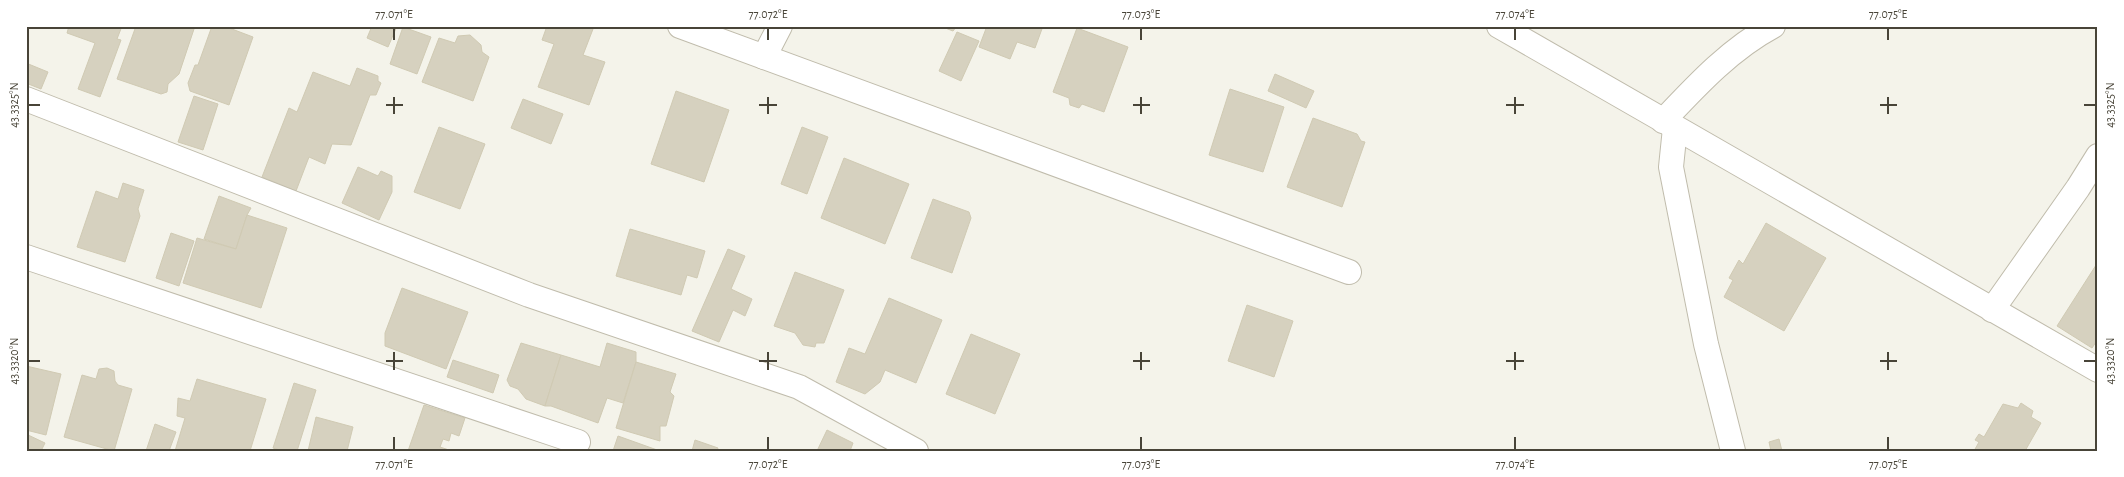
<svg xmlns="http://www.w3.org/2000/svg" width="2124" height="477" viewBox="0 0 2124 477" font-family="'Alegreya Sans',sans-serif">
	<rect width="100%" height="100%" fill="#f4f3ea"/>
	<g fill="#d6d1bf" stroke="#d0cab3">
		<polygon points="69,26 122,26 117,39 121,40 100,97 78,89 95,43 67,33"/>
		<polygon points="136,26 195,26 179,74 168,84 167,92 161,94 117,79"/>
		<polygon points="212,26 224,26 253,37 229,105 190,91 188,83 195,65 198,65"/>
		<polygon points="372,26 397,26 388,47 367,38"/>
		<polygon points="547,26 586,26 593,29 583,55 605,62 589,105 538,87 554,44 542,40"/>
		<polygon points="940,26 957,26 953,31"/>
		<polygon points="987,26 1043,26 1035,48 1017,42 1010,59 979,47"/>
		<polygon points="403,27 431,37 417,74 390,64"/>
		<polygon points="1077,28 1128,47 1104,112 1082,104 1079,108 1070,105 1069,98 1053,92"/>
		<polygon points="957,32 979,41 961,81 939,71"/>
		<polygon points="470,35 481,45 482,52 489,57 473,101 422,82 439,38 455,43 458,36"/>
		<polygon points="26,63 48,72 41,89 26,83"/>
		<polygon points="357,68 378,76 378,81 381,83 376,95 370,95 351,145 332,144 325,164 309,157 296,191 262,177 289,108 297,112 313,72 350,86"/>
		<polygon points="1275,74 1314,91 1306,108 1268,91"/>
		<polygon points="1230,89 1284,107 1263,172 1209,155"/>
		<polygon points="676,91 729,110 704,182 651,164"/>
		<polygon points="194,96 218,104 203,150 178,142"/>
		<polygon points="523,99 563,114 551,144 511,128"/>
		<polygon points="1313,118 1357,134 1361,141 1365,142 1342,207 1287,187"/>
		<polygon points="439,127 485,144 460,209 414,192"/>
		<polygon points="802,127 828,137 807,194 781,184"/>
		<polygon points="844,158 909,184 885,244 821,218"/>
		<polygon points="358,167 378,176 381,171 392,176 392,192 379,220 342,203"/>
		<polygon points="123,183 144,190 138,209 140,216 125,262 77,247 96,191 118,199"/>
		<polygon points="219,196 251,208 247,215 236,249 204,239"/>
		<polygon points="933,199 969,212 971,218 952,273 911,258"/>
		<polygon points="247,215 287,228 261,308 183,283 197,238 236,249"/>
		<polygon points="1766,223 1826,258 1784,331 1724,297 1733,280 1729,278 1739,260 1743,264"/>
		<polygon points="630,229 705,251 697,278 687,275 681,295 616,276"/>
		<polygon points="171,233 194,241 179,286 156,278"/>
		<polygon points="728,249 745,256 731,289 752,299 745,316 733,310 719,342 692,331"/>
		<polygon points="2098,262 2098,339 2092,348 2057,326"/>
		<polygon points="795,272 844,290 824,343 816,343 815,347 803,345 795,333 774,326"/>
		<polygon points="402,288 468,312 446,369 385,346 385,333"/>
		<polygon points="889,298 942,320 916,383 885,370 880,382 865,394 836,382 849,348 865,354"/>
		<polygon points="1247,305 1293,321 1274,377 1228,361"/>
		<polygon points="971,334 1020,354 995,414 946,394"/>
		<polygon points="521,343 561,355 545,406 526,399 518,389 510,386 507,380"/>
		<polygon points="607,343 636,352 636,362 623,403 607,398 598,423 551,406 545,406 561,355 600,367"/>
		<polygon points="453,360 499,375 493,393 447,377"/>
		<polygon points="636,362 676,374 670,392 674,396 666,426 660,426 660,441 616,428"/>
		<polygon points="26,366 61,374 46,435 26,430"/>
		<polygon points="107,368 114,371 115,381 118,385 132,389 114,451 64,437 82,375 96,379 99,369"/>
		<polygon points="197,379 266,399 250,451 175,451 185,418 177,416 178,398 190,401"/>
		<polygon points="294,383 316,390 297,451 283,451 273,448"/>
		<polygon points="2021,403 2033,411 2031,417 2041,423 2025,451 1974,451 1979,442 1975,440 1979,434 1984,437 2003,404 2018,408"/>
		<polygon points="424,405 465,418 459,436 451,433 449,441 443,439 440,447 452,451 408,451"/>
		<polygon points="316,417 353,427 347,451 308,451"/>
		<polygon points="155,424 176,432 169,451 146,451"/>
		<polygon points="827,430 853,443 850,451 817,451"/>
		<polygon points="26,434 45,443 41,451 26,451"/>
		<polygon points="618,436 660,451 613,451"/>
		<polygon points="1779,439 1782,451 1771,451 1769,442"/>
		<polygon points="695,440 718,448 717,451 692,451"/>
	</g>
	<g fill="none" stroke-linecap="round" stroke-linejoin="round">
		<defs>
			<g id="street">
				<polyline points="680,26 1349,272"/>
				<polyline points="1499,26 2098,370"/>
				<polyline points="764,57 780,26"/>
				<polyline points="26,99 529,295 799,387 916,451"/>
				<path d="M1663,121C1696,86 1730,49 1773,26"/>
				<polyline points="1675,128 1671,167 1706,344 1733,451"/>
				<polyline points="26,257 578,442"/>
				<polyline points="1992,310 2078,188 2098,156"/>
			</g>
		</defs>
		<use href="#street" stroke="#c0bcac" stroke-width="26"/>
		<use href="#street" stroke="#fff" stroke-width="24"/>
	</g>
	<path fill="none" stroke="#484438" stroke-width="2" d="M394,28V40M768,28V40M1141,28V40M1515,28V40M1888,28V40M394,97V114M768,97V114M1141,97V114M1515,97V114M1888,97V114M28,105H40M386,105H403M759,105H777M1133,105H1150M1506,105H1524M1880,105H1897M2084,105H2096M394,352V370M768,352V370M1141,352V370M1515,352V370M1888,352V370M28,361H40M386,361H403M759,361H777M1133,361H1150M1506,361H1524M1880,361H1897M2084,361H2096M394,437V450M768,437V450M1141,437V450M1515,437V450M1888,437V450"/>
	<rect width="2124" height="477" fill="none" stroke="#ffffff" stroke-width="55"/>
	<rect x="28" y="28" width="2068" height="422" fill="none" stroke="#484438" stroke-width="2"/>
	<g font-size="12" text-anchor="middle" fill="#484438">
		<text x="394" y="18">77.071°E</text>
		<text x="768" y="18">77.072°E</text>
		<text x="1141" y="18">77.073°E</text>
		<text x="1515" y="18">77.074°E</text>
		<text x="1888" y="18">77.075°E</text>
		<text transform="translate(14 105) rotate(-90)" y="4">43.3325°N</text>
		<text transform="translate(2110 105) rotate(-90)" y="4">43.3325°N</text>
		<text transform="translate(14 361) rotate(-90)" y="4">43.3320°N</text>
		<text transform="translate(2110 361) rotate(-90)" y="4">43.3320°N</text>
		<text x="394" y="468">77.071°E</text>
		<text x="768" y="468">77.072°E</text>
		<text x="1141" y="468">77.073°E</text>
		<text x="1515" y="468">77.074°E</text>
		<text x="1888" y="468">77.075°E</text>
	</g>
</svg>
